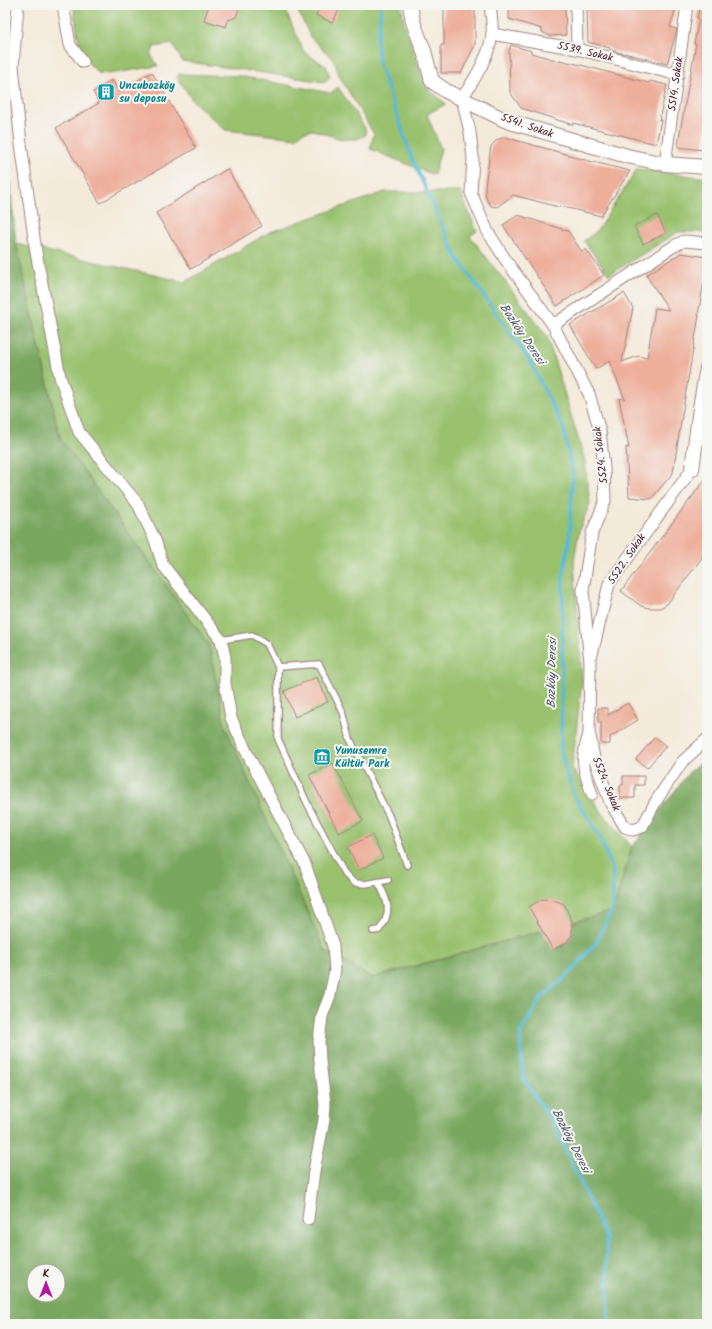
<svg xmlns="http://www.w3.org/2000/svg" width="712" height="1329" viewBox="0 0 712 1329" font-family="Kalam,sans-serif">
	<rect width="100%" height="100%" fill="#f6f6f2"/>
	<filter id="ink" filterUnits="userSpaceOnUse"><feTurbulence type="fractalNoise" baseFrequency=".025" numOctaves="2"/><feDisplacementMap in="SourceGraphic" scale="8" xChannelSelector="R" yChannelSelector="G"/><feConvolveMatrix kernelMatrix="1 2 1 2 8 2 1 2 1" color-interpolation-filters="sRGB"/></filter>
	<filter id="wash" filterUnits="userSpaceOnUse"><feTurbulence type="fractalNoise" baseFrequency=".012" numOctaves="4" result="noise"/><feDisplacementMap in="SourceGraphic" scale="16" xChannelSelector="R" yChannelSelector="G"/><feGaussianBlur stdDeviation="0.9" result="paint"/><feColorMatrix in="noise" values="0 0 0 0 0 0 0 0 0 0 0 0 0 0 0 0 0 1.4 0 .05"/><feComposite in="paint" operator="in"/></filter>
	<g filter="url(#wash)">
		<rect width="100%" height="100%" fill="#f4eada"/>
		<g fill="#99c16e" stroke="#72704c">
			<polygon points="73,5 281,5 284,7 304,52 326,66 330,76 325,82 182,61 173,44 154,47 151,55 158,66 109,74 98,73 86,60 79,43"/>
			<polygon points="295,5 401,5 404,23 426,87 446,104 427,114 441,149 434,175 370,149 374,134 340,77 333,59 311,38"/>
			<polygon points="179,74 239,76 331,93 338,87 365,128 366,135 357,139 341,139 313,130 303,132 296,138 225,130 193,101 177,77"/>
			<polygon points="637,169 707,178 707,232 678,232 609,275 584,241 597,231"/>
			<polygon points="385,192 460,192 477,231 470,236 547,336 585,461 590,503 579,531 574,561 582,681 572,768 601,811 632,847 613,911 372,978 325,951 225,727 209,645 60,438 16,244 185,282 270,232"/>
		</g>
		<path fill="#7aa761" stroke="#626346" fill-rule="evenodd" d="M5,130L16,244L60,438L209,645L225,727L325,951L372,978L613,911L632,847L690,771L707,758V1324H5ZM34,1271H58V1295H34Z"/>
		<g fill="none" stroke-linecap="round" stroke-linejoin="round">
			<polyline stroke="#57b9d5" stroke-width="3.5" points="380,5 381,10 377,39 379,64 412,158 456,256 530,361 563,427 573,476 569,541 563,577 561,754 574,796 599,835 613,871 613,907 596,943 570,973 541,998 520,1033 523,1078 554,1125 606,1238 609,1324"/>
		</g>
		<g id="blocks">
			<g fill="#eeaf9b">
				<polygon points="209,5 240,5 236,17 228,20 226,27 204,20"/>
				<polygon points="321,5 331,5 339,10 332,23 316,15"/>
				<polygon points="444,5 475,5 475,45 461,73 441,73 441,45 444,45"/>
				<polygon points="509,5 565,5 566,35 550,36 542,32 542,29 509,19"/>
				<polygon points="587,5 677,5 670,27 677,29 676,33 667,64 624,53 624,54 622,53 610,50 610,48 588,42"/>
				<polygon points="700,5 707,5 707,122 703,150 678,147 680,132 696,44 694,44 699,19 697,18"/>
				<polygon points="511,45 531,51 531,53 559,61 559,60 581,65 649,83 650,81 667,85 659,120 661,120 656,144 573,123 573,125 521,108 510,92 509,51"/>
				<polygon points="152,72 196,148 100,203 56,128 99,103 93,92 112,80 119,92"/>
				<polygon points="504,137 573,156 573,157 630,171 601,216 559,206 559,207 513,195 497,207 491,206 486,198 485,186 491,146 497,140"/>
				<polygon points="227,169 262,226 191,269 156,213"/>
				<polygon points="518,215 568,231 582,252 586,249 604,275 557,306 503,225"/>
				<polygon points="657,215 666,233 643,244 634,226"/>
				<polygon points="681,253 707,257 707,264 698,315 699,315 683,409 673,473 651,499 629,497 626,447 629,448 619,398 625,399 609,361 596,369 570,325 624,293 633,308 622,362 638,356 647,358 655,308 669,310 646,275"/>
				<polygon points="707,477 707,549 701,557 702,558 667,604 660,608 649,608 641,606 621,591"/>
				<polygon points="317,677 328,702 295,717 284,691"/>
				<polygon points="628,703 638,720 610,737 610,744 601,744 601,722 598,722 598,708 608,708 608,715"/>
				<polygon points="655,737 666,746 647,768 636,759"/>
				<polygon points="333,763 363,821 339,833 309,775"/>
				<polygon points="623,776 644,776 644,785 635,785 635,798 620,798 620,785 623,785"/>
				<polygon points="372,835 383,858 359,870 348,847"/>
				<polygon points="542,899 554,900 564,904 572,921 572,934 567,942 553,950 529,907"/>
			</g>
		</g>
	</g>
	<g filter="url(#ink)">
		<use href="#blocks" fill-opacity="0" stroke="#9f8482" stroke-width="1"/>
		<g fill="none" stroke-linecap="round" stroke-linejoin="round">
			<defs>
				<g id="service">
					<polyline points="221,640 252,635 267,644 278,667 278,739 308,805 344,873 354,883 365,884 388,880"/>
					<polyline points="278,667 319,664 343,712 350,739 389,816 407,865"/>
					<path d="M373,931L379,930C393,913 388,900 378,882"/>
				</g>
				<g id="minor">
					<polyline points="18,5 13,66 21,144 36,252 60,377 79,432 138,504 155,540 163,565 221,640 225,657 225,683 231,718 247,753 305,864 333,946 335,970 330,995 322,1016 319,1041 320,1061 325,1104 324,1120 314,1171 308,1219"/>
					<polyline points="63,5 70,45 83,62"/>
					<path d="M490,5C491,14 493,24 492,33C491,53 473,82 462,98L470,132L473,158L471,193L488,232L507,262L553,325L589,394L600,431L604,468L605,501L592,533L583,590L590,662L589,731L594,758L611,804L625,827L633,830L642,827L656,801L682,762L707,739"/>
					<polyline points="576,5 577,49"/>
					<polyline points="492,34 577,49 678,75"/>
					<polyline points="665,164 687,5"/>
					<polyline points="553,325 674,246 684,241 707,243"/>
					<polyline points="592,654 609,584 692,469"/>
					<path d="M589,734C580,761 583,768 592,794"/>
				</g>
				<g id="tertiary">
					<polyline points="410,5 413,22 424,51 432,81 446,91 507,121 627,156 665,164 707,167"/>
					<polyline points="692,469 700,408 707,368"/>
				</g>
			</defs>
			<use href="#service" stroke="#9f8482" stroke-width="8"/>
			<use href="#minor" stroke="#9f8482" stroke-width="13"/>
			<use href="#tertiary" stroke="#9f8482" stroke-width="16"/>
			<use href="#service" stroke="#fff" stroke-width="5.5"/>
			<use href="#minor" stroke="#fff" stroke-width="11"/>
			<use href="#tertiary" stroke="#fff" stroke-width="14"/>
		</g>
	</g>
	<defs>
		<symbol id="building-square" viewBox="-11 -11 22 22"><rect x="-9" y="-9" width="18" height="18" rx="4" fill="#0f9aa8" stroke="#f6f6f2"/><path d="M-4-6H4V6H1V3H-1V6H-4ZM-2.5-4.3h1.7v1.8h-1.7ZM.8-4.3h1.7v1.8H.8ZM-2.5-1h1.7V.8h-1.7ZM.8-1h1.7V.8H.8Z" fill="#fff"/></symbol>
		<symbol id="museum-square" viewBox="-11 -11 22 22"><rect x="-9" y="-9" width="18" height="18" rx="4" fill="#0f9aa8" stroke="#f6f6f2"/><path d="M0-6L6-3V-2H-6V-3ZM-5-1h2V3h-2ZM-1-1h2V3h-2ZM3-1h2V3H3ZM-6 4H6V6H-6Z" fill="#fff"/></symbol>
	</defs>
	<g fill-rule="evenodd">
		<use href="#building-square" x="96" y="82" width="20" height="20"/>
		<use href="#museum-square" x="312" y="747" width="20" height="20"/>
	</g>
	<g text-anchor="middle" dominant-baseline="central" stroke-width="4" stroke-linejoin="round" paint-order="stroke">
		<g font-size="11" fill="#4a1f2b" stroke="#f6f6f2">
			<text transform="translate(585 52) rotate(13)">5539. Sokak</text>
			<text transform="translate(676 84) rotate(-82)">5514. Sokak</text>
			<text transform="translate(527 126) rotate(19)">5541. Sokak</text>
			<text transform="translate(601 455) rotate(-97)">5524. Sokak</text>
			<text transform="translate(627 559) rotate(-56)">5522. Sokak</text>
			<text transform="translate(606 784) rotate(68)">5524. Sokak</text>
		</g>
		<g font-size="11" font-weight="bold" fill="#0d838f" stroke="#f6f6f2" text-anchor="start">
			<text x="119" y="86">Uncubozköy<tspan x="119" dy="13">su deposu</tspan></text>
			<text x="335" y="751">Yunusemre<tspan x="335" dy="13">Kültür Park</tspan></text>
		</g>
		<g font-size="12" font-style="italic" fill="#4f5566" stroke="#f6f6f2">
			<text transform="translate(522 334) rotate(56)">Bozköy Deresi</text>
			<text transform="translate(552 673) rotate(-89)">Bozköy Deresi</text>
			<text transform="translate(571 1141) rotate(63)">Bozköy Deresi</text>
		</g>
	</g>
	<rect width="712" height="1329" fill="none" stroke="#f6f6f2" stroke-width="20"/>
	<g transform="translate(46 1283)"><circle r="19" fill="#f6f6f2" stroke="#b1a0a2"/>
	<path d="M0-3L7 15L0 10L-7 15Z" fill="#b5179e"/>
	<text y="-6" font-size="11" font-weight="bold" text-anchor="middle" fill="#4a1f2b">K</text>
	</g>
</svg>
